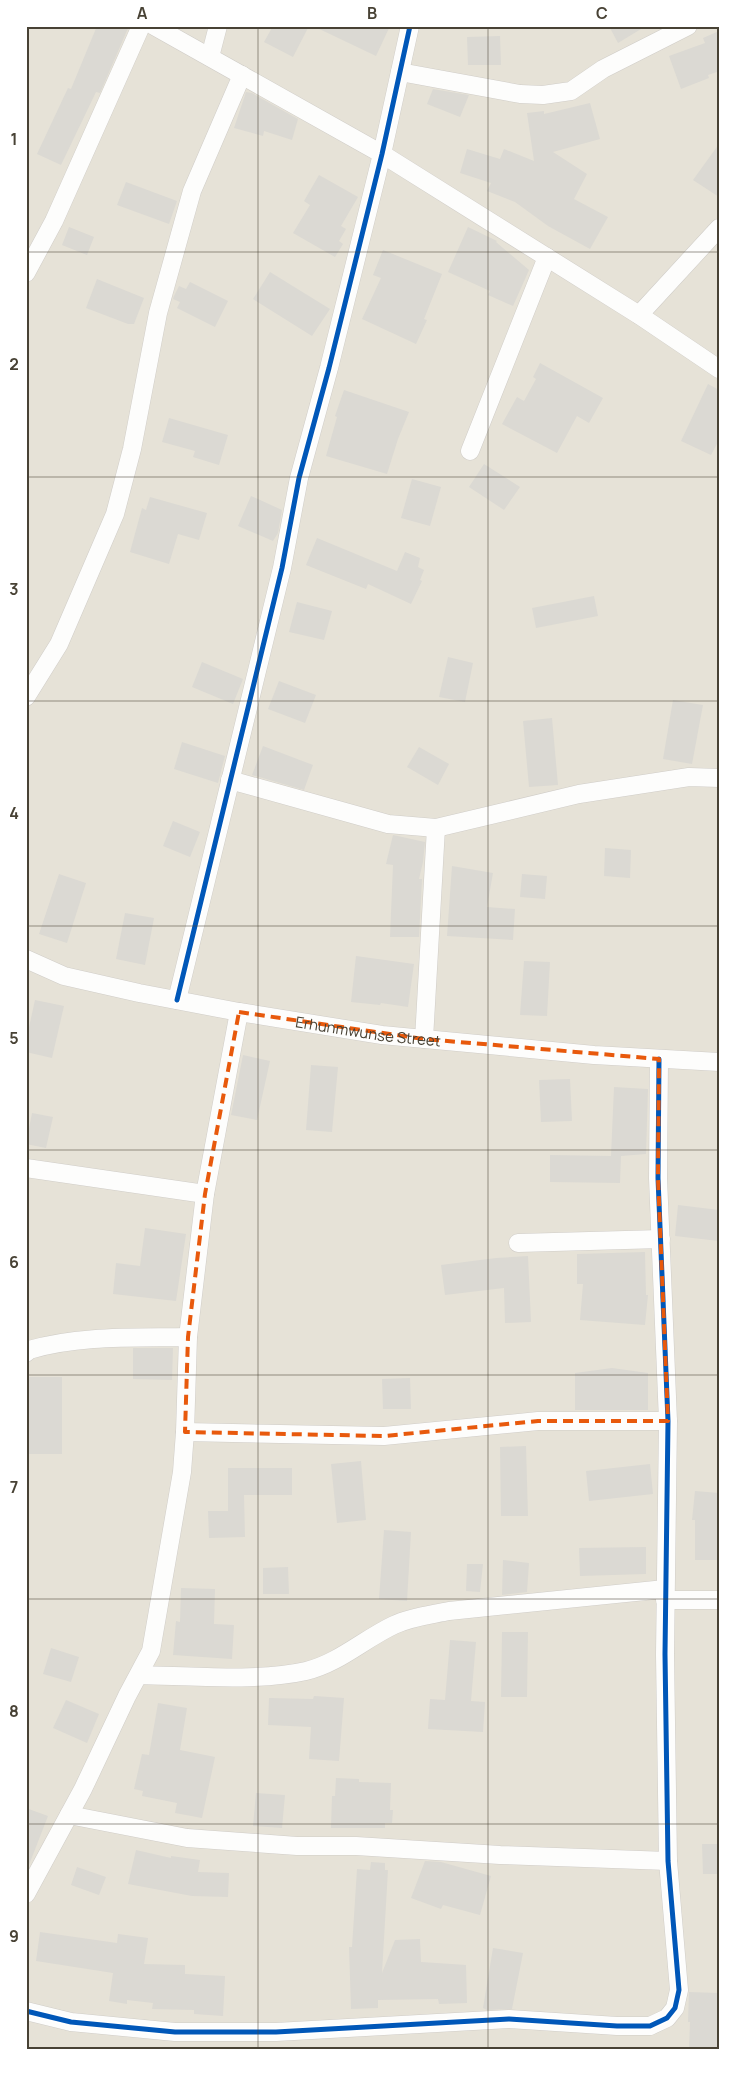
<svg xmlns="http://www.w3.org/2000/svg" width="745" height="2076" viewBox="0 0 745 2076" font-family="Manrope,sans-serif">
	<rect width="100%" height="100%" fill="#f2f0ea"/>
	<rect fill="#e6e2d7" x="26" y="26" width="693" height="2024"/>
	<g fill="#dbd9d3">
		<polygon points="97,26 129,26 100,93 96,92 61,165 37,154 68,88 71,89"/>
		<polygon points="273,26 309,26 293,57 264,42"/>
		<polygon points="313,26 390,26 376,56"/>
		<polygon points="609,26 646,26 618,43"/>
		<polygon points="719,31 719,76 717,72 708,75 709,78 681,89 669,56 705,43 703,38"/>
		<polygon points="500,36 501,65 468,65 467,37"/>
		<polygon points="433,89 469,95 460,117 427,104"/>
		<polygon points="246,92 252,93 298,119 292,140 264,131 263,136 234,128"/>
		<polygon points="590,103 600,139 553,152 587,174 574,199 608,217 590,249 548,226 515,202 487,191 491,183 460,173 467,149 500,159 504,149 534,161 527,113 544,111 544,114"/>
		<polygon points="719,144 719,197 693,180"/>
		<polygon points="319,175 358,197 341,226 346,229 339,241 343,244 335,257 293,233 310,205 304,201"/>
		<polygon points="126,182 177,201 169,224 117,205"/>
		<polygon points="69,227 94,237 87,255 62,245"/>
		<polygon points="468,227 497,241 496,242 529,270 513,306 488,295 490,291 448,272"/>
		<polygon points="383,250 442,274 424,319 427,320 416,344 362,319 381,278 373,275"/>
		<polygon points="270,272 330,309 312,336 253,299"/>
		<polygon points="97,279 144,298 134,324 128,324 86,308"/>
		<polygon points="190,282 228,301 215,327 177,308 180,302 173,299 174,296 179,286 186,289"/>
		<polygon points="540,363 603,398 589,423 577,416 557,453 502,424 517,397 524,401 536,379 533,377"/>
		<polygon points="708,384 719,390 719,440 711,455 681,441"/>
		<polygon points="344,390 409,412 398,439 387,474 326,456 337,417 335,416"/>
		<polygon points="169,418 228,435 219,465 193,457 195,451 162,442"/>
		<polygon points="484,464 520,487 504,510 469,487"/>
		<polygon points="412,479 441,487 430,526 401,518"/>
		<polygon points="251,496 282,510 278,533 273,541 238,526"/>
		<polygon points="150,497 207,513 199,540 178,534 169,564 130,552 142,508 146,510"/>
		<polygon points="317,538 397,571 405,552 420,558 418,567 424,570 420,580 422,581 411,604 368,584 366,589 306,565"/>
		<polygon points="594,596 598,616 536,628 532,608"/>
		<polygon points="297,602 332,611 324,640 289,632"/>
		<polygon points="448,657 473,663 465,702 439,697"/>
		<polygon points="202,662 243,679 233,704 192,687"/>
		<polygon points="279,681 316,695 305,723 268,709"/>
		<polygon points="673,700 703,705 692,764 663,759"/>
		<polygon points="552,718 558,785 529,787 523,721"/>
		<polygon points="182,742 225,756 218,783 174,769"/>
		<polygon points="263,746 313,765 304,790 252,775"/>
		<polygon points="419,747 449,764 438,785 407,767"/>
		<polygon points="173,821 200,832 190,857 163,846"/>
		<polygon points="393,835 425,842 423,862 419,879 422,879 419,937 390,937 393,865 386,864"/>
		<polygon points="605,848 631,850 630,878 604,876"/>
		<polygon points="452,866 493,873 487,907 515,909 513,940 447,936"/>
		<polygon points="59,874 86,883 67,943 39,934"/>
		<polygon points="522,874 547,876 545,899 520,897"/>
		<polygon points="125,913 154,918 145,965 116,959"/>
		<polygon points="356,956 414,964 408,1007 381,1003 380,1005 351,1002"/>
		<polygon points="524,961 550,962 547,1016 520,1015"/>
		<polygon points="35,1000 64,1006 52,1058 26,1052 26,1041"/>
		<polygon points="243,1055 270,1061 257,1120 231,1115"/>
		<polygon points="311,1065 338,1067 332,1132 306,1130"/>
		<polygon points="570,1079 572,1121 541,1122 539,1080"/>
		<polygon points="614,1087 648,1089 646,1154 621,1156 620,1183 550,1182 550,1155 611,1156"/>
		<polygon points="32,1113 53,1117 46,1148 26,1144"/>
		<polygon points="678,1205 719,1210 719,1241 675,1236"/>
		<polygon points="145,1228 186,1234 176,1301 113,1294 116,1263 140,1266"/>
		<polygon points="645,1252 646,1295 648,1295 645,1325 580,1320 583,1284 577,1284 577,1254"/>
		<polygon points="528,1256 531,1322 505,1323 504,1288 445,1295 441,1265 496,1258"/>
		<polygon points="133,1348 173,1348 172,1380 133,1379"/>
		<polygon points="612,1368 648,1373 648,1410 575,1410 575,1373"/>
		<rect x="27" y="1377" width="35" height="77"/>
		<polygon points="410,1378 411,1409 383,1409 382,1379"/>
		<polygon points="526,1446 528,1516 501,1516 500,1447"/>
		<polygon points="361,1461 366,1520 337,1523 331,1464"/>
		<polygon points="650,1464 653,1494 589,1501 586,1471"/>
		<polygon points="228,1468 292,1468 292,1495 244,1495 245,1537 209,1538 208,1511 228,1511"/>
		<polygon points="695,1491 719,1493 719,1560 695,1560 695,1520 692,1520"/>
		<polygon points="384,1530 411,1532 407,1601 379,1599"/>
		<polygon points="646,1547 646,1574 580,1576 579,1548"/>
		<polygon points="503,1560 529,1563 527,1592 502,1595"/>
		<polygon points="467,1564 483,1564 480,1592 466,1591"/>
		<polygon points="288,1567 289,1594 263,1594 263,1568"/>
		<polygon points="181,1588 215,1589 214,1624 234,1625 232,1659 173,1655 176,1621 180,1622"/>
		<polygon points="502,1632 528,1632 527,1697 501,1697"/>
		<polygon points="450,1640 476,1642 471,1701 485,1702 483,1732 428,1729 430,1699 445,1700"/>
		<polygon points="51,1648 79,1657 71,1682 43,1674"/>
		<polygon points="314,1696 344,1698 339,1761 309,1759 311,1727 268,1725 269,1698 313,1699"/>
		<polygon points="66,1700 99,1714 87,1743 53,1728"/>
		<polygon points="158,1703 187,1708 180,1750 215,1757 202,1818 175,1813 177,1803 142,1796 143,1791 134,1789 142,1754 149,1755"/>
		<polygon points="336,1778 359,1779 359,1782 391,1783 390,1810 393,1810 392,1823 385,1823 385,1828 331,1828 332,1796 335,1796"/>
		<polygon points="256,1793 285,1795 282,1828 253,1826"/>
		<polygon points="26,1808 48,1816 27,1870 26,1870"/>
		<polygon points="702,1844 719,1844 719,1874 703,1874"/>
		<polygon points="136,1850 171,1858 171,1856 200,1860 198,1872 229,1873 228,1897 192,1896 128,1884"/>
		<polygon points="425,1861 441,1862 491,1876 480,1915 443,1905 441,1909 411,1898"/>
		<polygon points="371,1862 385,1863 385,1870 388,1870 382,1973 395,1940 420,1939 421,1962 466,1965 467,2003 439,2004 438,1999 378,2000 378,2008 351,2009 349,1947 352,1947 357,1869 370,1870"/>
		<polygon points="77,1867 106,1877 99,1895 71,1885"/>
		<polygon points="40,1932 117,1943 118,1934 148,1938 144,1964 185,1965 185,1974 225,1976 223,2016 194,2014 194,2010 152,2009 153,2003 127,2000 127,2004 109,2001 113,1973 36,1961"/>
		<polygon points="493,1948 523,1953 512,2009 487,2010 483,2008"/>
		<polygon points="689,1992 719,1993 719,2050 689,2050 690,2022 688,2022"/>
	</g>
	<g fill="none" stroke-linecap="round" stroke-linejoin="round">
		<defs>
			<g id="minor">
				<polyline points="154,26 382,154 639,315 719,369"/>
				<polyline points="210,57 218,26"/>
				<polyline points="400,72 520,94 543,95 571,91 603,69 688,26"/>
				<polyline points="26,273 54,221 141,26"/>
				<polyline points="639,315 719,228"/>
				<polyline points="470,451 547,257"/>
				<polyline points="26,697 59,644 115,514 132,449 158,313 192,191 242,75"/>
				<polyline points="230,780 388,824 436,828 579,794 689,777 719,778"/>
				<path id="s1" d="M26,959L64,976L139,993L239,1012L382,1035L594,1055L719,1062"/>
				<polyline points="177,1000 282,568 299,478 329,368 382,154 410,26"/>
				<polyline points="424,1039 436,828"/>
				<polyline points="26,1168 205,1194"/>
				<polyline points="518,1243 661,1239"/>
				<path d="M26,1353L29,1350C80,1335 135,1338 188,1337"/>
				<polyline points="185,1432 384,1436 538,1421 668,1421"/>
				<polyline points="665,1600 719,1600"/>
				<path d="M139,1675C190,1676 257,1682 306,1671C339,1663 364,1639 394,1625C411,1617 430,1615 449,1611L665,1589"/>
				<polyline points="69,1815 187,1838 297,1846 356,1846 500,1855 668,1861"/>
				<polyline points="26,1894 83,1789 127,1696 151,1651 182,1472 185,1432 188,1337 205,1194 239,1012"/>
				<polyline points="26,2011 71,2022 175,2032 276,2032 509,2019 617,2026 650,2026 667,2018 675,2008 679,1990 668,1861 665,1654 668,1421 658,1178 659,1059"/>
			</g>
		</defs>
		<use href="#minor" stroke="#d0cdc8" stroke-width="19"/>
		<use href="#minor" stroke="#fdfdfc" stroke-width="18"/>
		<defs>
			<g id="cycleway">
				<polyline points="177,1000 282,568 299,478 329,368 382,154 410,26"/>
				<polyline points="26,2011 71,2022 175,2032 276,2032 509,2019 617,2026 650,2026 667,2018 675,2008 679,1990 668,1861 665,1654 668,1421 658,1178 659,1059"/>
			</g>
		</defs>
		<use href="#cycleway" stroke="#fff" stroke-width="8"/>
		<use href="#cycleway" stroke="#0057b8" stroke-width="5"/>
	</g>
	<path fill="none" stroke="#e8590c" stroke-width="4" stroke-dasharray="10 6" stroke-linejoin="round" d="M239,1012L424,1039L659,1059L658,1178L668,1421H538L384,1436L185,1432L188,1337L205,1194Z"/>
	<path fill="none" stroke="#484235" stroke-width="1" stroke-opacity="0.55" d="M258,26V2050M488,26V2050M26,252H719M26,477H719M26,701H719M26,926H719M26,1150H719M26,1375H719M26,1599H719M26,1824H719"/>
	<g text-anchor="middle" dominant-baseline="central" stroke-width="4.5" stroke-linejoin="round" paint-order="stroke">
		<g font-size="15" fill="#484235" stroke="#fff">
			<text stroke="none"><textPath href="#s1" startOffset="351">Erhunmwunse Street</textPath></text>
		</g>
	</g>
	<rect width="745" height="2076" fill="none" stroke="#ffffff" stroke-width="55"/>
	<rect x="28" y="28" width="690" height="2020" fill="none" stroke="#484235" stroke-width="2"/>
	<g font-size="16" text-anchor="middle" font-weight="bold" fill="#484235">
		<text x="142" y="19">A</text>
		<text x="372" y="19">B</text>
		<text x="602" y="19">C</text>
		<text x="14" y="145">1</text>
		<text x="14" y="370">2</text>
		<text x="14" y="595">3</text>
		<text x="14" y="819">4</text>
		<text x="14" y="1044">5</text>
		<text x="14" y="1268">6</text>
		<text x="14" y="1493">7</text>
		<text x="14" y="1717">8</text>
		<text x="14" y="1942">9</text>
	</g>
</svg>
